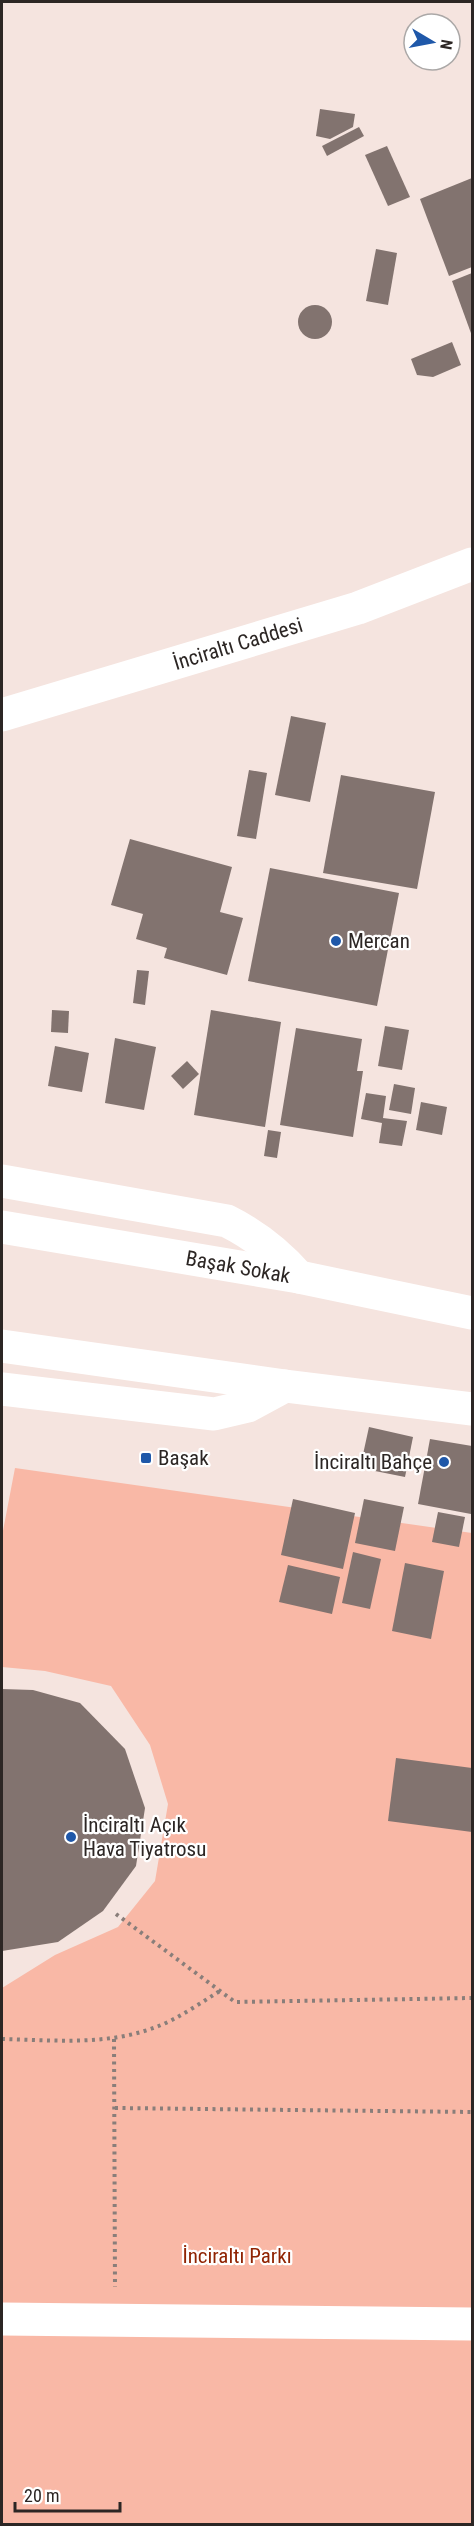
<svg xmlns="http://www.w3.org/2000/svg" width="474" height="2526" viewBox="0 0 474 2526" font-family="'Roboto Condensed',sans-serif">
	<rect width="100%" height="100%" fill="#f5e4df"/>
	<polygon fill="#f9b8a6" points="15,1468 472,1533 472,2524 2,2524 2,1988 55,1955 118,1927 155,1881 168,1804 150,1745 111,1686 45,1671 2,1667 2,1536"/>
	<g fill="#82736f">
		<polygon points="320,109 355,114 353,127 330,139 316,136"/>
		<polygon points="359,127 364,136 327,156 322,146"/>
		<polygon points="387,146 410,197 388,206 365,155"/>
		<polygon points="472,178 472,267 449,276 420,199"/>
		<polygon points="376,249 397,253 388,305 366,301"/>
		<polygon points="472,273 472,336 452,281"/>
		<circle cx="315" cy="322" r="17"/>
		<polygon points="452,342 461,365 433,377 417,375 411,359"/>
		<polygon points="291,716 326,723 310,802 275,795"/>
		<polygon points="249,770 267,773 256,839 237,836"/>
		<polygon points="341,775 435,792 417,889 323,873"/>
		<polygon points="130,839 232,867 220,912 243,918 227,975 164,958 167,948 136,939 143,914 111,905"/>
		<polygon points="270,868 399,893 377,1006 248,981"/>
		<polygon points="137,970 149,971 145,1005 133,1003"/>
		<polygon points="52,1010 69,1011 68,1033 51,1032"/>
		<polygon points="211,1010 281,1022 265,1127 194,1115"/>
		<polygon points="385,1026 409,1030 402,1070 378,1066"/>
		<polygon points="296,1028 362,1039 357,1071 363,1071 353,1137 280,1125"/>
		<polygon points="115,1038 156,1047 144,1110 105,1103"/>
		<polygon points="55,1046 89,1053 82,1092 48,1086"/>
		<polygon points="187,1061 199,1074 183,1089 171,1076"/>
		<polygon points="394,1084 415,1088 411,1114 389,1110"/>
		<polygon points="366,1093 386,1096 383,1118 407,1121 402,1146 379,1143 382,1123 361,1119"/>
		<polygon points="421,1102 447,1107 442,1135 416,1130"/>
		<polygon points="268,1130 281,1132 277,1158 264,1156"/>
		<polygon points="369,1427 413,1437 405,1477 360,1468"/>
		<polygon points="430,1439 472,1446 471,1514 418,1504"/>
		<polygon points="293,1499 355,1513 343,1569 281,1555"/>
		<polygon points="364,1499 404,1507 395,1551 355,1543"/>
		<polygon points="438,1512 465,1517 459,1547 432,1542"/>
		<polygon points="353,1552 381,1559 370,1609 342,1603"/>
		<polygon points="405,1563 444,1571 431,1639 392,1631"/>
		<polygon points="288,1565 340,1577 332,1614 279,1602"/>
		<polygon points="2,1689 33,1690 80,1703 125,1749 145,1808 136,1866 103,1911 58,1942 2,1951"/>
		<polygon points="396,1758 472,1768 472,1832 388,1821"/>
	</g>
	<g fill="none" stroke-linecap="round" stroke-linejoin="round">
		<g stroke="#897e7a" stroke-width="4" stroke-dasharray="3 4.5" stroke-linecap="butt">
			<polyline points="116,1914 235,2002 472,1998"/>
			<path d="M2,2039C53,2040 107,2046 156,2027C178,2019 200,2003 220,1991"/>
			<polyline points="114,2039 115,2287"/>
			<polyline points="115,2108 472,2112"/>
		</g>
		<g stroke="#fff" stroke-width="33">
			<polyline points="2,715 358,608 472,564"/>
			<path d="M2,1181L227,1221C255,1235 278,1253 299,1277"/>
			<polyline points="2,1227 299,1277 472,1313"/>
			<polyline points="2,1346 285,1386 472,1409"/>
			<polyline points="2,1389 214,1414 248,1406 285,1386"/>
			<polyline points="2,2319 472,2324"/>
		</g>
	</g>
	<g fill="#1f58a9" stroke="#fff" stroke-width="2">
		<circle cx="336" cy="941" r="6"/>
		<rect x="140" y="1452" width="12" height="12" rx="3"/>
		<circle cx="444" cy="1462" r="6"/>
		<circle cx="71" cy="1837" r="6"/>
	</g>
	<g text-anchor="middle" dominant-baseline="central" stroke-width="4.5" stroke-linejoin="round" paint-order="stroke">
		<g font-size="21" fill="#2c2624" stroke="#fff">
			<text transform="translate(238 644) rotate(-17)">İnciraltı Caddesi</text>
			<text transform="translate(238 1267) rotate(10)">Başak Sokak</text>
		</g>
		<g font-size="21" fill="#2c2624" stroke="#fff" text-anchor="start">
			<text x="348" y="941">Mercan</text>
			<text x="158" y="1458">Başak</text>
			<text x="432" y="1462" text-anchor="end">İnciraltı Bahçe</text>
			<text x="83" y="1825">İnciraltı Açık<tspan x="83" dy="24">Hava Tiyatrosu</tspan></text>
		</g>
		<g font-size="21" fill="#902403" stroke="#fff">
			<text x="237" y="2256">İnciraltı Parkı</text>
		</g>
	</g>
	<rect width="474" height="2526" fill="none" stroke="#2c2624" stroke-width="6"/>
	<g transform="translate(432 42) rotate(100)"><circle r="28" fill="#ffffff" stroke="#aba8a7" stroke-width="1.5"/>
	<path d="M0-4.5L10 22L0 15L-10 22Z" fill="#1f58a9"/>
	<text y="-9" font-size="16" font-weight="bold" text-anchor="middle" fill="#2c2624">N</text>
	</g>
	<path d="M15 2502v9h105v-9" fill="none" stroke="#2c2624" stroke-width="3"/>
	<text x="24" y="2502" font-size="18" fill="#2c2624" stroke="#ffffff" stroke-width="4.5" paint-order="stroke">20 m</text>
</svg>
